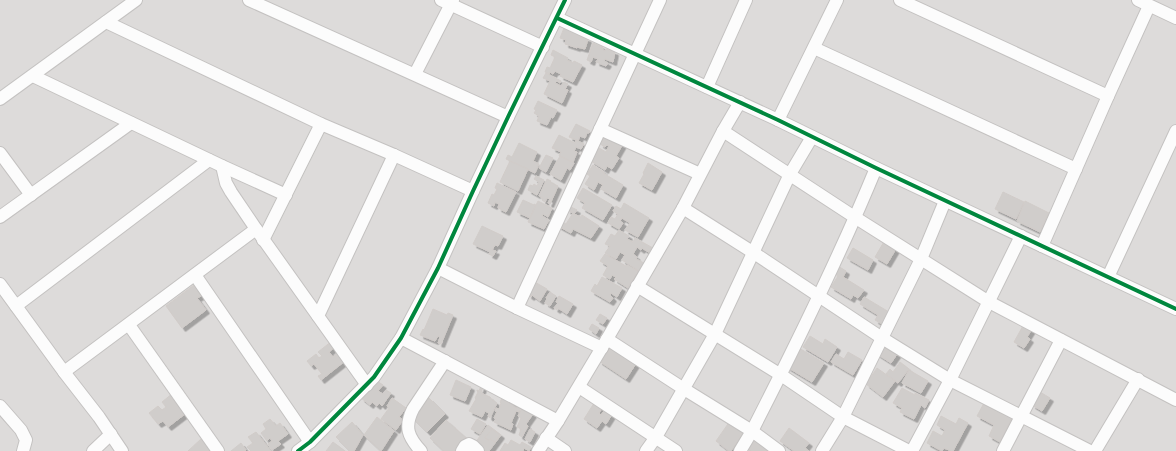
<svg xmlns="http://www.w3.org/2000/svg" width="1176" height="451" viewBox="0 0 1176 451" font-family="Cabin,sans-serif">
	<defs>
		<filter id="shadow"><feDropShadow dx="3.5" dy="3.5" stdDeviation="0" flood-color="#0004"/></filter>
	</defs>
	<rect width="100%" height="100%" fill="#eeebe8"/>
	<rect fill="#dddbda" x="0" y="0" width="1176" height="451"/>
	<g fill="#d0cdcb" stroke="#d1ccc9" fill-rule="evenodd" filter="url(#shadow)">
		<polygon points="564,28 583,35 582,37 588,39 585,49 577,47 577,48 565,44 566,40 560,38"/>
		<polygon points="593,43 603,47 602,49 605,51 606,49 615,52 613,62 605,59 604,61 608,63 606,66 596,62 598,59 593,57 591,62 587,60"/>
		<polygon points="553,50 568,58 567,60 573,63 574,61 582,65 573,82 560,76 561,74 555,71 553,74 550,72 549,74 545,72 547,67 550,68 555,57 551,55"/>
		<polygon points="546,73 561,81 560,83 557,81 555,83 561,86 564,82 568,84 565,89 568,90 562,103 544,94 550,81 543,78"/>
		<polygon points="538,101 557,110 553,118 551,117 547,125 537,121 539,116 534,113 536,110 534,109"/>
		<polygon points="576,124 590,131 589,133 587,133 585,138 580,136 578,141 569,137"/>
		<polygon points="607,132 624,142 616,156 619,158 612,169 607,166 605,170 591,161 599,148 606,152 609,146 607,145 605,147 600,144"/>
		<polygon points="559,135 575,143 576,140 584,144 581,149 576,147 574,151 577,152 573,162 559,156 561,152 552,148"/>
		<polygon points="519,143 537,152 533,161 539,164 535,173 506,159 508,155 512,157"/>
		<polygon points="546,155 553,158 546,172 539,168"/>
		<polygon points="560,156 574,163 570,170 567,168 561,180 550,174"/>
		<polygon points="510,161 528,169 518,191 500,182"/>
		<polygon points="648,163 662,172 652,190 639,183 644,174 643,173"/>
		<polygon points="593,165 604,172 603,173 623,185 616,198 601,189 603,185 598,182 594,190 585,184 590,176 587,174"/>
		<polygon points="536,176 544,180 537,195 528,190 530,185 533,186 534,184 537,186 539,182 534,179"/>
		<polygon points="547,179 551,181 550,182 558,186 550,204 548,203 550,199 547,198 545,202 542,200 543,198 539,196"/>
		<polygon points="497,183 516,192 506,212 498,208 499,204 495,202 494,206 488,203 492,194 494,195 497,189 495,188"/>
		<polygon points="583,188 612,205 603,220 582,208 585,203 577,198"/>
		<polygon points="1003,192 1024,202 1016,219 995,209"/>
		<polygon points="523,200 534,205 534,204 536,205 530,218 517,212"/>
		<polygon points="538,201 552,208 548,217 543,214 542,216 549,220 544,229 528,222"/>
		<polygon points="1025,201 1049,213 1040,232 1017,221"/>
		<polygon points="624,203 649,218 638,237 625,230 630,223 622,218 620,221 623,223 619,229 608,223 611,217 615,219 618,214 613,211 616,206 621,209"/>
		<polygon points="569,206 577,210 574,214 581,217 582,215 599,226 591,238 573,229 571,233 558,226 561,221 566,224 573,213 567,210"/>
		<polygon points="482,226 503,236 498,246 495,245 492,250 496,251 493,256 489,254 490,252 473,244"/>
		<polygon points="619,230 629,236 627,239 633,242 635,238 653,248 650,253 642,248 641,250 637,247 633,254 637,257 636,259 644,263 639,271 622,260 625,255 620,252 616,259 605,253 610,246 605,244 611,234 615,236"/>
		<polygon points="885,240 897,247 887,264 875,257"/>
		<polygon points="853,248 873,260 868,270 847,258"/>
		<polygon points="605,254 626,266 627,265 638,271 628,288 614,279 616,277 612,275 610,279 603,275 608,266 600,261"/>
		<polygon points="838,266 846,271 843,277 864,290 858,298 853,295 851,299 831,287 838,276 834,273"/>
		<polygon points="602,277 622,288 617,297 611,293 610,295 613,298 610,302 591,291 595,284 597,286"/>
		<polygon points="533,281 547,289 540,301 532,295 531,297 528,295"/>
		<polygon points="194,285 201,296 197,298 206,310 182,328 166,306"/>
		<polygon points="550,292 556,296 550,306 545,303 547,299 546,298"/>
		<polygon points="559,296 573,304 567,314 558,308 557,310 554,308 558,303 556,302"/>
		<polygon points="864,297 889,312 882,324 875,320 878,315 860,304"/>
		<polygon points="433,309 447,315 448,313 453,315 441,344 438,343 440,337 438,336 435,341 420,335 423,329 424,330"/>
		<polygon points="600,314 607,318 603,324 596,320"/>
		<polygon points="592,324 599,328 596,334 589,329"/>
		<polygon points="1024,324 1032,329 1027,337 1030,339 1024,348 1014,342"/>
		<polygon points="810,336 823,344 825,339 837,347 828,362 803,347"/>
		<polygon points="332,341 336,346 329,352 333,357 338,352 345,361 321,380 318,376 322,374 314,364 311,366 307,361 316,354 319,358 322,356 318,352"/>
		<polygon points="886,341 900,350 891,363 877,354"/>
		<polygon points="611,344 637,362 626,379 599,361"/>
		<polygon points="799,348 824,363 812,382 787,367"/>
		<polygon points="848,352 862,360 853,375 831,362 836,354 844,359"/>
		<polygon points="900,362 909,369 898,383 886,374 890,369 893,372"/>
		<polygon points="877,368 895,381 883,397 866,384"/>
		<polygon points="909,370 928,381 921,393 902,383"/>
		<polygon points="374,379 383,385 378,391 383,394 386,390 391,393 382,406 379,403 377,406 372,402 370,405 361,398"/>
		<polygon points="456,380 471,387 465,401 450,395"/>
		<polygon points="481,386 483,387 481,393 490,397 491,398 491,399 497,403 490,418 488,416 489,413 485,411 482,417 469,411 476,399 475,398 478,392 477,391 477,390 479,391"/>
		<polygon points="902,388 915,395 915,393 929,400 925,408 921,405 914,419 900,412 902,408 893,403"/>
		<polygon points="1040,392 1050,398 1042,411 1032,405"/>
		<polygon points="173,393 178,399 175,401 185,414 168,427 163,421 158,424 149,413 158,406 162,410 166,407 162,402"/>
		<polygon points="504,394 516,399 513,406 517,408 520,403 522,404 519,412 516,411 511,423 513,424 511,430 494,422 496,419 494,418 497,412 495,411 496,408 499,409 501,403 500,402"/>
		<polygon points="392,398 406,408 399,417 403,420 396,430 381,419 389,408 387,406"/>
		<polygon points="429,398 445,414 427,432 411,416"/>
		<polygon points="596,400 604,405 599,413 601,415 606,408 613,413 606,424 602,421 597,428 584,419"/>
		<polygon points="984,403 1012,418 1000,442 989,436 994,425 977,416"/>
		<polygon points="524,404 533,414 526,424 528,426 522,437 519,435 521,429 517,427 521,418 518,416"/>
		<polygon points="941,416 956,424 959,418 968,423 953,451 951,451 944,448 942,451 927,443 933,431 942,436 945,430 937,425"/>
		<polygon points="377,417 394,431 381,451 364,435"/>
		<polygon points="270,419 276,426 280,423 288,434 278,441 281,444 272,450 268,444 272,441 270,438 267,441 261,433 266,429 263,424"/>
		<polygon points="477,419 486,424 480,434 471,429"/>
		<polygon points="446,420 466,438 455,451 444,451 430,438"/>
		<polygon points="730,421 744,432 731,451 729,451 716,441"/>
		<polygon points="352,422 363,435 354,451 350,451 336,437"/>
		<path d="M488,425L501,435L489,451H485L475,443ZM492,429L500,435L495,442L490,439L489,440L485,438Z"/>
		<polygon points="789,428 809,443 805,448 809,451 794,451 780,441"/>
		<polygon points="492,429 500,435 495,442 490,439 489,440 485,438"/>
		<polygon points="530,429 535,432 530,442 525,439"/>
		<polygon points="256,432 271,451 251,451 247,447 253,443 248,437"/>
		<polygon points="753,437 773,451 751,451 746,448"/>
		<polygon points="202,438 213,451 188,451"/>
		<polygon points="511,440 520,445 522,442 531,447 529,451 524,448 523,451 500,451 505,443 508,445"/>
		<polygon points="333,442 345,451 326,451"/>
		<polygon points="241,443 246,450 245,451 231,451"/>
	</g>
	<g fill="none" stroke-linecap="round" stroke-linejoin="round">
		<defs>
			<g id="minor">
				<polyline points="249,0 508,117"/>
				<polyline points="441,0 543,47"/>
				<polyline points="900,0 1108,96"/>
				<polyline points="1138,0 1176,18"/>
				<polyline points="557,18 778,120 876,168 1176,309"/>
				<polyline points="106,22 321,124 394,155 473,191"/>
				<polyline points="814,48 1076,169"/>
				<polyline points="415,74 453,0"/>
				<polyline points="33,76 222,166 286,195"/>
				<polyline points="707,87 746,0"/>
				<polyline points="0,99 136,0"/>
				<polyline points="778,120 837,0"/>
				<polyline points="600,129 700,174"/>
				<polyline points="723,131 856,218 989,302 1176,400"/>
				<polyline points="0,153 31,195"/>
				<polyline points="222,166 226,183 231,192 256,229 367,385"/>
				<polyline points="683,208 754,253 882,338 950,380 1090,451"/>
				<polyline points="0,217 131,123"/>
				<polyline points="263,240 321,124"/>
				<polyline points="1042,246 1108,96 1149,6"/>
				<polyline points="438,268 517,308 602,348"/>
				<polyline points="195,275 310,442"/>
				<polyline points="1108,277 1176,131"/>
				<polyline points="0,284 64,372 99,417 122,451"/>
				<polyline points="637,286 781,375 843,417 909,451"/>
				<polyline points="16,306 209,160"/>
				<polyline points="517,308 660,0"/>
				<polyline points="318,316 394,155"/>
				<polyline points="129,325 218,451"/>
				<polyline points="401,338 558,421"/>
				<polyline points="607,339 684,389 752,431 779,451"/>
				<polyline points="64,372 256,229"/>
				<polyline points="579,387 676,451"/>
				<polyline points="0,406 21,430 26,440 23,451"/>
				<polyline points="546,438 565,451"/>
				<polyline points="93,451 111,434"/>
				<polyline points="298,451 310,442 374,377 401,338 438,268 473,191 508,117 565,0"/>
				<path d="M421,451C408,437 404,427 413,409L445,361"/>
				<polyline points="462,451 465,446 469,444 473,446 478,451"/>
				<polyline points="538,451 558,421 607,339 683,208 723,131 740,102"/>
				<polyline points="646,451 656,437 715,334 790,174 812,137"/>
				<path d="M740,451L752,431C796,345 839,258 876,168"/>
				<polyline points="822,451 843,417 921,259 945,201"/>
				<polyline points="912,451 950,380 1021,236"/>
				<polyline points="1003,451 1061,340"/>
				<polyline points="1095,451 1138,379"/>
			</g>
		</defs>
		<use href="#minor" stroke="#c4c2c1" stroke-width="14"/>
		<use href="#minor" stroke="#fcfcfc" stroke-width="12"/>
		<defs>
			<g id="cycleway">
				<polyline points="557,18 778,120 876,168 1176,309"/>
				<polyline points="298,451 310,442 374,377 401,338 438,268 473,191 508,117 565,0"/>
			</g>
		</defs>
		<use href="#cycleway" stroke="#fff" stroke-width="6"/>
		<use href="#cycleway" stroke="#00873e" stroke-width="4"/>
	</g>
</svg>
